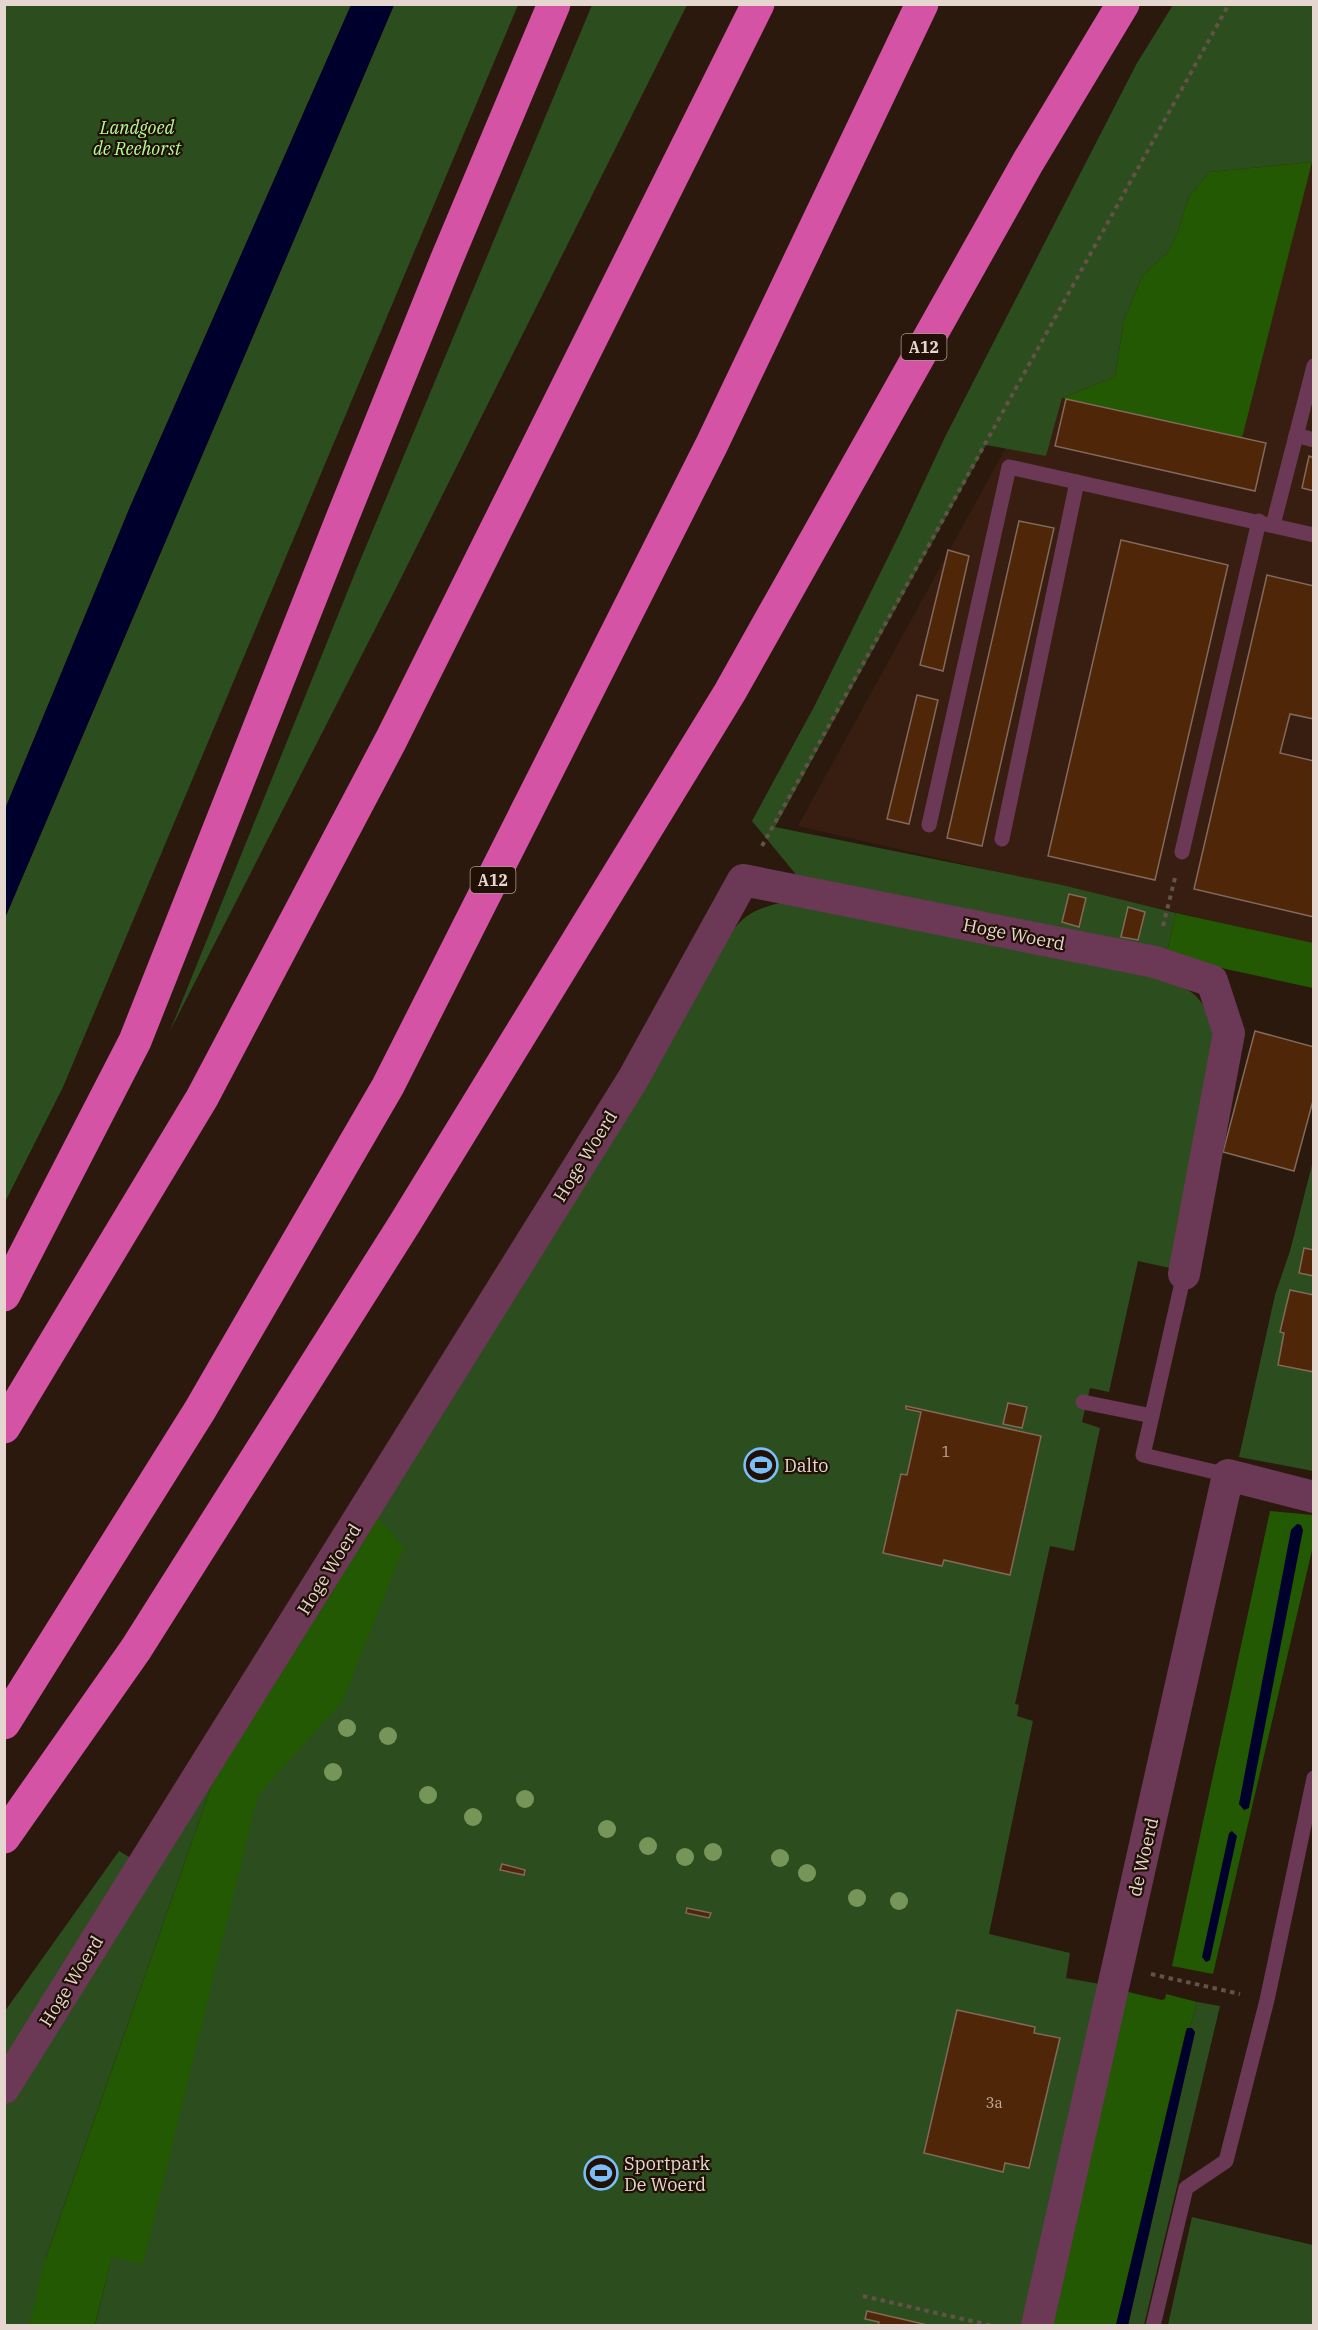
<svg xmlns="http://www.w3.org/2000/svg" width="1318" height="2330" viewBox="0 0 1318 2330" font-family="'IBM Plex Serif',serif">
	<rect width="100%" height="100%" fill="#2b190e"/>
	<polygon fill="#371e10" points="1249,5 1313,5 1313,944 798,826"/>
	<g fill="#2c4e1e">
		<polygon points="5,5 351,5 130,507 5,809"/>
		<polygon points="394,5 518,5 63,1087 4,1204 5,918"/>
		<polygon points="592,5 687,5 396,588 170,1031 357,568"/>
		<polygon points="1173,5 1313,5 1314,160 1312,162 1209,172 1189,197 1178,232 1168,252 1143,275 1124,320 1115,377 1062,398 1046,456 986,445 775,827 1062,885 1176,913 1166,956 803,883 752,821 815,705 901,531 946,435 1137,63"/>
		<path d="M784,902L1172,981C1202,995 1208,1007 1214,1039L1170,1268L1138,1261L1109,1392L1090,1388L1082,1422L1100,1428L1074,1551L1050,1546L1015,1704L1019,1705L1017,1716L1033,1721L989,1934L1070,1953L1066,1978L1100,1984L1025,2325L95,2326L112,2256L125,2259L240,1757L376,1516L723,943C744,915 750,910 784,902Z"/>
		<polygon points="1313,1161 1313,1471 1239,1457 1275,1295 1290,1251"/>
		<polygon points="222,1756 46,2257 38,2325 5,2326 5,2011 119,1851 146,1867"/>
		<polygon points="1197,2002 1220,2006 1144,2325 1128,2326 1195,2032 1190,2028"/>
		<polygon points="1192,2217 1313,2245 1313,2325 1168,2325"/>
	</g>
	<g fill="#225902">
		<polygon points="1312,162 1242,438 1062,398 1115,377 1124,320 1143,275 1168,252 1178,232 1189,197 1209,172"/>
		<polygon points="1176,913 1313,943 1313,988 1166,956"/>
		<polygon points="1270,1511 1313,1515 1313,1546 1213,1974 1172,1966"/>
		<polygon points="376,1516 404,1547 342,1702 258,1795 143,2264 112,2257 95,2325 29,2326 44,2263 222,1756 270,1691"/>
		<polygon points="1124,1991 1162,2000 1165,1999 1166,1994 1197,2002 1190,2028 1186,2030 1116,2325 1050,2326"/>
	</g>
	<g fill="#00002c">
		<polygon points="351,5 394,5 5,918 5,809 130,507"/>
		<polygon points="1297,1524 1301,1525 1303,1530 1249,1808 1244,1810 1239,1804 1291,1530"/>
		<polygon points="1232,1831 1237,1836 1210,1960 1206,1962 1202,1957 1229,1833"/>
		<polygon points="1187,2028 1192,2028 1195,2032 1128,2325 1116,2325"/>
	</g>
	<g fill="#502608" stroke="#81695c" stroke-width="1.5">
		<polygon points="1066,399 1266,443 1255,491 1055,446"/>
		<polygon points="1309,456 1314,458 1314,491 1302,488"/>
		<polygon points="1019,521 1054,528 982,846 947,838"/>
		<polygon points="1121,540 1228,565 1155,880 1048,856"/>
		<polygon points="948,550 969,556 943,671 920,665"/>
		<polygon points="1267,575 1314,586 1314,719 1290,714 1280,753 1314,761 1314,917 1194,889"/>
		<polygon points="917,695 938,700 909,824 887,819"/>
		<polygon points="1069,894 1086,898 1079,927 1062,922"/>
		<polygon points="1128,907 1145,912 1138,940 1121,937"/>
		<polygon points="1255,1031 1314,1047 1314,1097 1294,1171 1223,1152"/>
		<polygon points="1304,1248 1314,1250 1314,1276 1299,1273"/>
		<polygon points="1290,1290 1314,1295 1314,1372 1278,1365 1284,1333 1280,1332"/>
		<polygon points="1008,1403 1027,1407 1022,1428 1003,1424"/>
		<polygon points="906,1406 1041,1436 1010,1575 944,1560 942,1566 883,1553 901,1474 907,1475 921,1412 906,1409"/>
		<polygon points="502,1864 525,1870 524,1875 500,1870"/>
		<polygon points="687,1908 711,1913 709,1918 686,1913"/>
		<polygon points="957,2010 1035,2027 1034,2033 1060,2038 1029,2168 1005,2163 1003,2172 924,2153"/>
		<polygon points="867,2311 932,2326 878,2326 879,2322 865,2319"/>
	</g>
	<g fill="none" stroke-linecap="round" stroke-linejoin="round">
		<g stroke="#635248" stroke-width="4" stroke-dasharray="4.5 4.5" stroke-linecap="butt">
			<polyline points="762,846 1229,4"/>
			<polyline points="1163,926 1175,878"/>
			<polyline points="1151,1974 1240,1994"/>
			<polyline points="863,2296 993,2326"/>
		</g>
		<g stroke="#6b3856" stroke-width="15">
			<polyline points="1296,435 1314,440"/>
			<polyline points="1273,525 1314,366"/>
			<polyline points="929,825 1009,467 1077,482"/>
			<polyline points="1002,839 1077,482 1314,535"/>
			<polyline points="1182,852 1259,521"/>
			<polyline points="1184,1274 1143,1455 1228,1475"/>
			<polyline points="1083,1402 1152,1416"/>
			<polyline points="1153,2326 1186,2188 1226,2161 1267,2000 1314,1778"/>
		</g>
		<g stroke="#6b3856" stroke-width="32">
			<polyline points="4,2088 633,1079 743,880 1155,962 1212,981 1229,1033 1184,1274"/>
			<polyline points="1037,2326 1228,1475 1314,1497"/>
		</g>
		<g stroke="#d453a5" stroke-width="33">
			<polyline points="4,1295 135,1041 343,516 446,261 554,4"/>
			<polyline points="4,1427 202,1098 391,740 758,4"/>
			<polyline points="4,1723 200,1410 388,1086 712,444 922,4"/>
			<polyline points="4,1837 136,1649 405,1223 730,692 1028,162 1123,4"/>
		</g>
	</g>
	<g fill="#759658">
		<circle cx="347" cy="1728" r="9"/>
		<circle cx="388" cy="1736" r="9"/>
		<circle cx="333" cy="1772" r="9"/>
		<circle cx="428" cy="1795" r="9"/>
		<circle cx="525" cy="1799" r="9"/>
		<circle cx="473" cy="1817" r="9"/>
		<circle cx="607" cy="1829" r="9"/>
		<circle cx="648" cy="1846" r="9"/>
		<circle cx="713" cy="1852" r="9"/>
		<circle cx="685" cy="1857" r="9"/>
		<circle cx="780" cy="1858" r="9"/>
		<circle cx="807" cy="1873" r="9"/>
		<circle cx="857" cy="1898" r="9"/>
		<circle cx="899" cy="1901" r="9"/>
	</g>
	<defs>
		<symbol id="stadium-ring" viewBox="-11 -11 22 22"><circle r="9.5" fill="#211005" stroke="#7bbef8" stroke-width="1.5"/><path d="M0-5a6.5 5 0 1 0 0 10a6.5 5 0 1 0 0-10ZM-3.5-1.8h7v3.6h-7Z" fill="#7bbef8"/></symbol>
	</defs>
	<g fill-rule="evenodd">
		<use href="#stadium-ring" x="742" y="1446" width="38" height="38"/>
		<use href="#stadium-ring" x="582" y="2154" width="38" height="38"/>
	</g>
	<g text-anchor="middle" dominant-baseline="central" stroke-width="4.5" stroke-linejoin="round" paint-order="stroke">
		<g font-size="15" fill="#c0ab9e">
			<text x="946" y="1451">1</text>
			<text x="994" y="2102">3a</text>
		</g>
		<g fill="#211005" stroke="#aa9b93" stroke-width="1.5">
			<rect x="901.5" y="334" width="45" height="26" rx="4.5"/>
			<rect x="470.5" y="867" width="45" height="26" rx="4.5"/>
		</g>
		<g font-size="16" font-weight="bold" fill="#e5d7d0">
			<text x="924" y="347">A12</text>
			<text x="493" y="880">A12</text>
		</g>
		<g font-size="18" font-style="italic" fill="#b1fd95" stroke="#211005">
			<text x="137" y="127">Landgoed<tspan x="137" dy="21">de Reehorst</tspan></text>
		</g>
		<g font-size="18" fill="#e5d7d0" stroke="#211005">
			<text transform="translate(1014 934) rotate(11)">Hoge Woerd</text>
			<text transform="translate(585 1156) rotate(-58)">Hoge Woerd</text>
			<text transform="translate(329 1569) rotate(-58)">Hoge Woerd</text>
			<text transform="translate(1143 1857) rotate(-77)">de Woerd</text>
			<text transform="translate(71 1981) rotate(-58)">Hoge Woerd</text>
		</g>
		<g font-size="18" fill="#e5d7d0" stroke="#211005" text-anchor="start">
			<text x="784" y="1465">Dalto</text>
			<text x="624" y="2163">Sportpark<tspan x="624" dy="21">De Woerd</tspan></text>
		</g>
	</g>
	<rect width="1318" height="2330" fill="none" stroke="#e5d7d0" stroke-width="12"/>
</svg>
